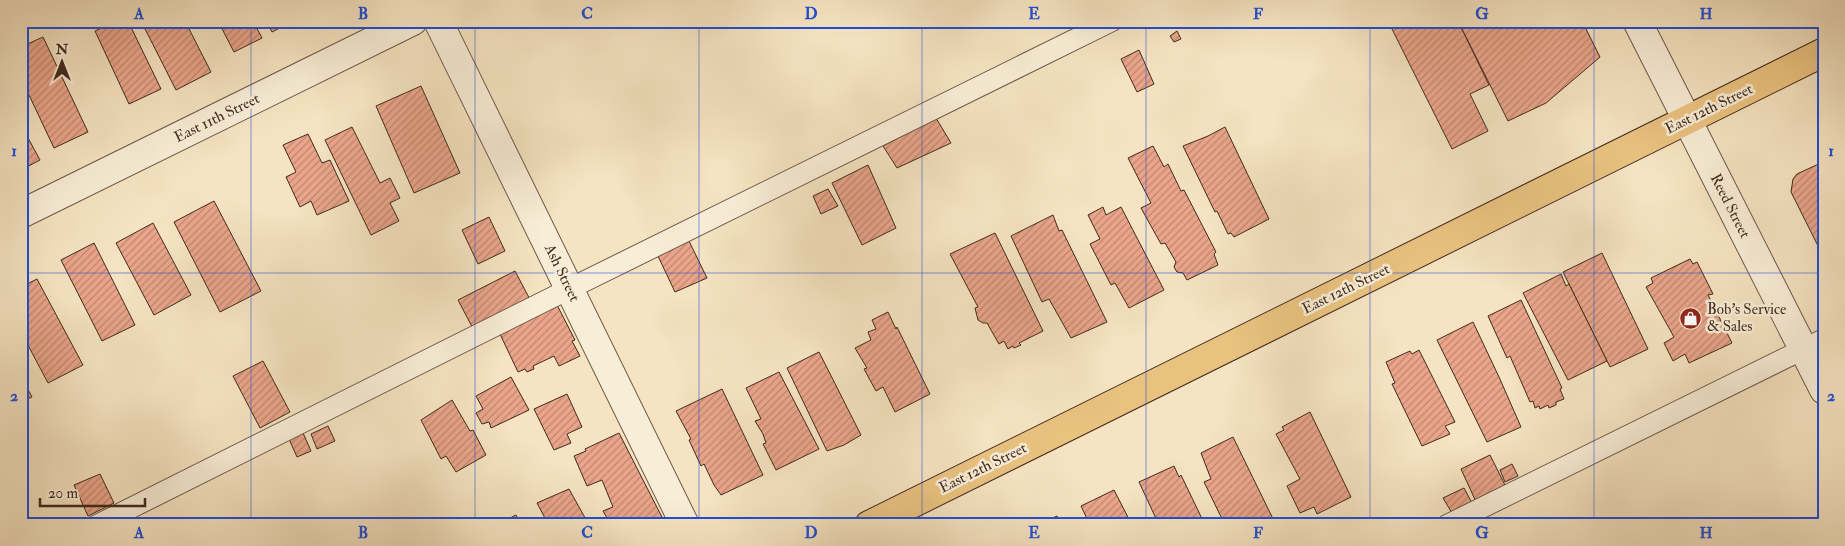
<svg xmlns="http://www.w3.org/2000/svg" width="1845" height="546" viewBox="0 0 1845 546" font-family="'IM FELL Double Pica',serif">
	<defs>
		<pattern id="building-hatch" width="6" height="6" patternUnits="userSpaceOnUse" patternTransform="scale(1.25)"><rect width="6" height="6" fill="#eaa58a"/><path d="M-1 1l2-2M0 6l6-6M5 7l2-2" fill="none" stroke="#bf8770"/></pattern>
	</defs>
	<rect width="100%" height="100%" fill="#f5e3c1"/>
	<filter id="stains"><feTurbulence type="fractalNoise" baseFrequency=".004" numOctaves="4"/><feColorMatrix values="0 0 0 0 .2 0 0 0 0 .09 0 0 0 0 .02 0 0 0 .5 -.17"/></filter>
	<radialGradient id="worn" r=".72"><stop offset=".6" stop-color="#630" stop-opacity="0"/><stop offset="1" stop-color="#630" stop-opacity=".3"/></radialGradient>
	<g fill="url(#building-hatch)" stroke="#402a1e">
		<polygon points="116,21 128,21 161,89 129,104 95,31"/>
		<polygon points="141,21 185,21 211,72 176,90"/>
		<polygon points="218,21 253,21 262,38 234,52"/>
		<polygon points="266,21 293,21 272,32"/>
		<polygon points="1388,21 1458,21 1489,85 1470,94 1488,131 1452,149"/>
		<polygon points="1458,21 1582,21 1600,57 1546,103 1508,121"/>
		<polygon points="1177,31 1181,39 1174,42 1170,36"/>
		<polygon points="43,37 88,132 54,148 21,78 21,47"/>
		<polygon points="1139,50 1154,84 1137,92 1121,59"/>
		<polygon points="421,86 460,173 414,193 376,106"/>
		<polygon points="936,118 951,143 897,168 883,146"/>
		<polygon points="21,125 40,160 21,170"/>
		<polygon points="352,127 380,183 390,178 400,198 390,203 399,221 371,235 325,140"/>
		<polygon points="1225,127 1269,219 1234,237 1231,233 1228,234 1217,211 1215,212 1183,146 1208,136"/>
		<polygon points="308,134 322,163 330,160 349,201 317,215 311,201 300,207 286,177 296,172 283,145"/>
		<polygon points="1153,146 1164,167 1168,164 1181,191 1184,190 1216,252 1214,254 1218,265 1187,280 1183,273 1177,272 1174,267 1176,262 1165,243 1161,244 1141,208 1151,203 1128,158"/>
		<polygon points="1824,151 1824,258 1791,192 1793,179 1797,174 1823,162 1820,153"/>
		<polygon points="868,165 896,228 862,245 832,183"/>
		<polygon points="828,189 838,206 821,214 813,196"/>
		<polygon points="214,201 261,291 220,312 174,222"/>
		<polygon points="1103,207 1106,215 1121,207 1164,290 1129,308 1115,283 1111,285 1090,244 1100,239 1088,215"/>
		<polygon points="1053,215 1059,231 1062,230 1107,322 1071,338 1049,299 1042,302 1011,236"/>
		<polygon points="489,217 505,251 478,264 462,230"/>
		<polygon points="153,223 191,295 154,315 116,243"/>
		<polygon points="995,233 1043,331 1019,343 1021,345 1014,348 1013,346 1008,349 1004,341 999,344 987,323 983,323 978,320 975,308 978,307 950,254"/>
		<polygon points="689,241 707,278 675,292 657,254"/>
		<polygon points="94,243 135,325 102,341 61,260"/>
		<polygon points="1602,253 1648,349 1610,367 1563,272"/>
		<polygon points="1690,259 1693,264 1697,262 1713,294 1708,295 1732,343 1689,363 1685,354 1673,361 1664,343 1674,337 1646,287 1653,283 1651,278"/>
		<polygon points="515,271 535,309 478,338 458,300"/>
		<polygon points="1561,274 1566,286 1569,284 1607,361 1568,380 1523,293"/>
		<polygon points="37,279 83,365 48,383 21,332 21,287"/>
		<polygon points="1521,300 1562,388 1560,389 1564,399 1556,402 1556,405 1549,408 1548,405 1540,409 1539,406 1535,408 1533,401 1530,402 1510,356 1507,358 1488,316"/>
		<polygon points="556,303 575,340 572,341 580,356 559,366 554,356 533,366 534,369 527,372 525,369 518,372 499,332"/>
		<polygon points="888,312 896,329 897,327 930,394 895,412 883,387 876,391 864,369 867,368 855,348 871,340 868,332 876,329 872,320"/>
		<polygon points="1473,322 1499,377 1521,427 1487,442 1437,340"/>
		<polygon points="1419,350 1455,422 1445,426 1450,434 1422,446 1392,384 1395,383 1386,362 1410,351 1412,354"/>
		<polygon points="819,352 861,435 844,445 827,451 787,368"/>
		<polygon points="263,361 290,412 260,428 233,376"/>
		<polygon points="779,372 819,449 776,470 763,444 766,443 763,434 755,421 761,419 746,388"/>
		<polygon points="21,376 32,397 21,402"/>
		<polygon points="511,377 529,410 491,428 489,422 482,424 476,413 483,409 476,396"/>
		<polygon points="722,389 763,475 721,495 714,485 704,464 701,466 689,440 691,439 676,411"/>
		<polygon points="567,394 582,427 567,434 571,443 554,450 534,409"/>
		<polygon points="452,400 470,431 473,430 486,455 456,472 446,456 441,459 421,420"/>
		<polygon points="1310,412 1351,497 1317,514 1314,507 1300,513 1287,486 1300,479 1276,434 1284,430 1282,427"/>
		<polygon points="328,426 335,441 317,449 311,434"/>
		<polygon points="303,433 311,451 297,457 289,439"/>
		<polygon points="619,433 666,525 605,525 610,523 603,511 613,507 602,480 587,486 574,456 586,451 585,449"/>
		<polygon points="1233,437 1276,525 1225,525 1204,482 1211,479 1201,453"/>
		<polygon points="1490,455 1507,489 1477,504 1461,469"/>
		<polygon points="1512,464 1518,476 1505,482 1500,470"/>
		<polygon points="1174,466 1179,477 1181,475 1205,525 1159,525 1139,482"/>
		<polygon points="100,474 114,503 88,516 74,485"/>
		<polygon points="1464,488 1472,503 1452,513 1443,498"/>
		<polygon points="569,489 589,525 545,525 543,521 546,520 537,503"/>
		<polygon points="1114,490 1132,525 1090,525 1081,506"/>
		<polygon points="516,515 521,525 496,525"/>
		<polygon points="1057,516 1062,525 1037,525"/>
	</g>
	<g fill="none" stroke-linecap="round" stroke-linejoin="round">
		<defs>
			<g id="service">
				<polyline points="97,525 569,289 1112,21"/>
				<polyline points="1447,525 1824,339"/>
			</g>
			<g id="minor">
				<polyline points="438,21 685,525"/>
				<polyline points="1637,21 1824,390"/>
				<polyline points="21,214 413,21"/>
			</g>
			<polyline id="primary" points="869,525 1824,52"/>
		</defs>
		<use href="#service" stroke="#6d5847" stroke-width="22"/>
		<use href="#minor" stroke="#6d5847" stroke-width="30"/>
		<use href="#primary" stroke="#402a1e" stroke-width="30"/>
		<use href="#service" stroke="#f8edd7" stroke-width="20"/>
		<use href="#minor" stroke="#f8edd7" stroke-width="28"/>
		<use href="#primary" stroke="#eac280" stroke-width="28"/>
	</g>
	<path fill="none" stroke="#1d4ed8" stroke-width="1" stroke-opacity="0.55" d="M251,21V525M475,21V525M699,21V525M922,21V525M1146,21V525M1370,21V525M1594,21V525M21,273H1824"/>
	<defs>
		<symbol id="shop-disc" viewBox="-11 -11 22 22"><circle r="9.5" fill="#8f2418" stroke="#f8edd7"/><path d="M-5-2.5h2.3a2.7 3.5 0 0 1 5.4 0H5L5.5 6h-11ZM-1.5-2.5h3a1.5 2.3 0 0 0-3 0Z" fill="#fff"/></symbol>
	</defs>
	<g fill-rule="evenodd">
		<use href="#shop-disc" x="1678" y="306" width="25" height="25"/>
	</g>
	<g text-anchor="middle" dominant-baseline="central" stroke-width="5" stroke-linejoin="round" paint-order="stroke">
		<g font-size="15" fill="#402a1e" stroke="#f8edd7">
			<text transform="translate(1709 109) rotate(-26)">East 12th Street</text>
			<text transform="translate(217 118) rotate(-26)">East 11th Street</text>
			<text transform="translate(1730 206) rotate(63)">Reed Street</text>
			<text transform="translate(562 273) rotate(64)">Ash Street</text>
			<text transform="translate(1346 289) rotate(-26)">East 12th Street</text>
			<text transform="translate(983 468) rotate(-26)">East 12th Street</text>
		</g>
		<g font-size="15" fill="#402a1e" stroke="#f8edd7" text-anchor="start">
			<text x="1707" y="309">Bob's Service<tspan x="1707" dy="17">&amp; Sales</tspan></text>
		</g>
	</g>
	<rect width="1845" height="546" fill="none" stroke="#f5e3c1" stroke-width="55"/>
	<g transform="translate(62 62)" stroke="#f8edd7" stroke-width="4" paint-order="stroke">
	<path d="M0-4L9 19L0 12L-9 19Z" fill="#402a1e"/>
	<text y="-8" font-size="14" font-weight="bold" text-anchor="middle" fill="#402a1e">N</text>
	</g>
	<path d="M40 498v8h105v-8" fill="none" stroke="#402a1e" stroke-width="2.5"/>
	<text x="48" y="498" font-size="15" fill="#402a1e" stroke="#f8edd7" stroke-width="4" paint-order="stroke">20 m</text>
	<rect x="28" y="28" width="1790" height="490" fill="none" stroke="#1d4ed8" stroke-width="2"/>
	<g font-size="16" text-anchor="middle" font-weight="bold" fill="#1d4ed8">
		<text x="139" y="19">A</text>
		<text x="363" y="19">B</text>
		<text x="587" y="19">C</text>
		<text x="811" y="19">D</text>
		<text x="1034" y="19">E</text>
		<text x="1258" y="19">F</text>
		<text x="1482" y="19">G</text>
		<text x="1706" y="19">H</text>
		<text x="14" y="156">1</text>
		<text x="1831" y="156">1</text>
		<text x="14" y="401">2</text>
		<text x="1831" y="401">2</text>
		<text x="139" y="538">A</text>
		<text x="363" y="538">B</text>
		<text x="587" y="538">C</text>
		<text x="811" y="538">D</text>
		<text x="1034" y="538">E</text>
		<text x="1258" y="538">F</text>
		<text x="1482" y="538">G</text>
		<text x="1706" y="538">H</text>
	</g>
	<rect width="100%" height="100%" filter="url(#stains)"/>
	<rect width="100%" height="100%" fill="url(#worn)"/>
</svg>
